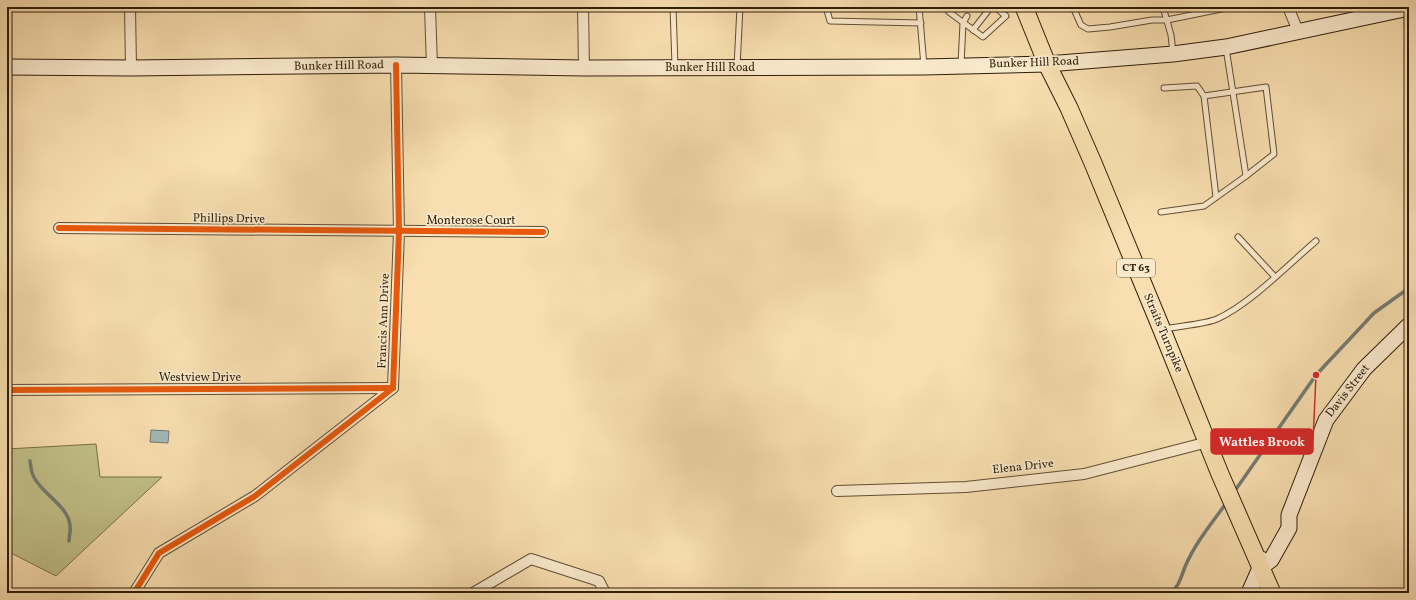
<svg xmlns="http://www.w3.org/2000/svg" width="1416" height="600" viewBox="0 0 1416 600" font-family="Vollkorn,serif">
	<rect width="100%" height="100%" fill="#f8deb0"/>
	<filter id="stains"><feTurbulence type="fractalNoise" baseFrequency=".005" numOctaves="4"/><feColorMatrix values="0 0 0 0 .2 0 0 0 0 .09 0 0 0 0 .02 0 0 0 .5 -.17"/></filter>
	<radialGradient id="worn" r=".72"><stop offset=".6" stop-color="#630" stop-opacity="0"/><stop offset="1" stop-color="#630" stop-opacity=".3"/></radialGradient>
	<polygon fill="#c2c088" stroke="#787049" points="96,444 100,477 162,477 56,576 7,551 7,449"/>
	<polygon fill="#a2b9b7" stroke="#747b72" points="151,430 169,431 168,443 150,442"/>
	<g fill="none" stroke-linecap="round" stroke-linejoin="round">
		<g stroke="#747b72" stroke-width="3.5">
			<path d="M30,461C31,467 31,474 35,479C44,495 69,507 70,526C71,531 69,536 69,541"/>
			<polyline points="1234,492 1316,375 1374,313 1409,288"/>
			<path d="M1170,593C1179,587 1181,577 1185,567C1195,543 1212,523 1227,502"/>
		</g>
		<defs>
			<g id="lane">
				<polyline points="673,7 675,66"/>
				<polyline points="720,7 740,7"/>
				<polyline points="826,7 830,21 921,23"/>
				<polyline points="919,7 924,66"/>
				<polyline points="952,7 949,12 983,37 1006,16 995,7"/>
				<polyline points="1073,7 1081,25 1088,29 1110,27 1152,20 1167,20 1231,7"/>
				<polyline points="1163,7 1171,35 1173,53"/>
				<polyline points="973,30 991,7"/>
				<polyline points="961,64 963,23 967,16"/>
				<polyline points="737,67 740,7"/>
				<polyline points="1164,88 1197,86 1204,96"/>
				<polyline points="1216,197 1204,96 1266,87 1274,154 1246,176"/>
				<polyline points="1161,212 1204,206 1246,176 1226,48"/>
				<polyline points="1238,237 1275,277"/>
				<path d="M1165,329C1179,326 1206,324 1217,319C1249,305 1289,264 1316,241"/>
			</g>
			<g id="street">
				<polyline points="130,7 131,68"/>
				<polyline points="430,7 432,67"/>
				<polyline points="583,7 584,68"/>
				<polyline points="1288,7 1298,31"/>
				<polyline points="59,228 543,232"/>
				<polyline points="7,390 393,388"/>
				<polyline points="837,491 966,487 1084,474 1208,442"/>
				<polyline points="134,593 159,553 255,496 393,388 399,232 396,65"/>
				<polyline points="473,593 531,559 599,581 605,593"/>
			</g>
			<g id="secondary">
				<polyline points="7,67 131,68 396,65 584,68 924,67 1047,64 1173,54 1226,47 1409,8"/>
				<polyline points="1260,568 1271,560 1289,528 1289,515 1326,420 1364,369 1409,325"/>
				<polyline points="1249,593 1260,568 1261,559"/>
			</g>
			<polyline id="primary" points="1024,7 1047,64 1069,108 1093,163 1162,330 1220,474 1272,593"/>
		</defs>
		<use href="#lane" stroke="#604f34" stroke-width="7"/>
		<use href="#street" stroke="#604f34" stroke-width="12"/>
		<use href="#secondary" stroke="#2e1f0a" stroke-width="17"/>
		<use href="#primary" stroke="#2e1f0a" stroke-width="19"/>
		<use href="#lane" stroke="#faeacc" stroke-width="5"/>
		<use href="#street" stroke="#faeacc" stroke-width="10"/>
		<use href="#secondary" stroke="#faeacc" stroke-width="15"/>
		<use href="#primary" stroke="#f8deb0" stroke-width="17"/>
		<defs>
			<g id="cycleway">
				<polyline points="59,228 543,232"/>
				<polyline points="7,390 393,388"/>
				<polyline points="134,593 159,553 255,496 393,388 399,232 396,65"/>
			</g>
		</defs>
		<use href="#cycleway" stroke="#faeacc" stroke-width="8"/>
		<use href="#cycleway" stroke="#e8590c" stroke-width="6"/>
	</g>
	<g text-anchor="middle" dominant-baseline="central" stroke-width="3.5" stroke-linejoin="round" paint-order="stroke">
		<rect fill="#faeacc" stroke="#6b5c44" stroke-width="1" x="1117" y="259" width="38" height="18" rx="3"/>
		<g font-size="11" font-weight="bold" fill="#2e1f0a">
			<text x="1136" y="268">CT 63</text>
		</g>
		<g font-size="12" fill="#2e1f0a" stroke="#faeacc">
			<text transform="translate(1034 63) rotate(-2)">Bunker Hill Road</text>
			<text transform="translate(339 66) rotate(-1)">Bunker Hill Road</text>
			<text x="710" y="68">Bunker Hill Road</text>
			<text transform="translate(229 219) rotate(1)">Phillips Drive</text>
			<text x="471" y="221">Monterose Court</text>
			<text transform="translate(384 321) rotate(-88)">Francis Ann Drive</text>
			<text transform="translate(1163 333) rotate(67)">Straits Turnpike</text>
			<text x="200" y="378">Westview Drive</text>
			<text transform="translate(1348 391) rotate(-52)">Davis Street</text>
			<text transform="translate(1023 467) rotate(-6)">Elena Drive</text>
		</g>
	</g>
	<path fill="none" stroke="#d62828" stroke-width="1.5" d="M1316 375L1313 441"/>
	<circle fill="#d62828" stroke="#faeacc" stroke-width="1.5" cx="1316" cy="375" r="4"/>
	<rect fill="#d62828" stroke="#d62828" stroke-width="1.5" x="1211" y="429" width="102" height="25" rx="4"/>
	<g font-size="13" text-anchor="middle" font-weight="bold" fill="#fff">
		<text x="1262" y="446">Wattles Brook</text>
	</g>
	<rect width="1416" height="600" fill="none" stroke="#f8deb0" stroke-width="24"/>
	<rect x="8" y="8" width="1400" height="584" fill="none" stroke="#2e1f0a" stroke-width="2"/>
	<rect x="12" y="12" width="1392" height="576" fill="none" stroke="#2e1f0a"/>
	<rect width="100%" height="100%" filter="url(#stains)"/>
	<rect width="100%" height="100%" fill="url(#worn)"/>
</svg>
